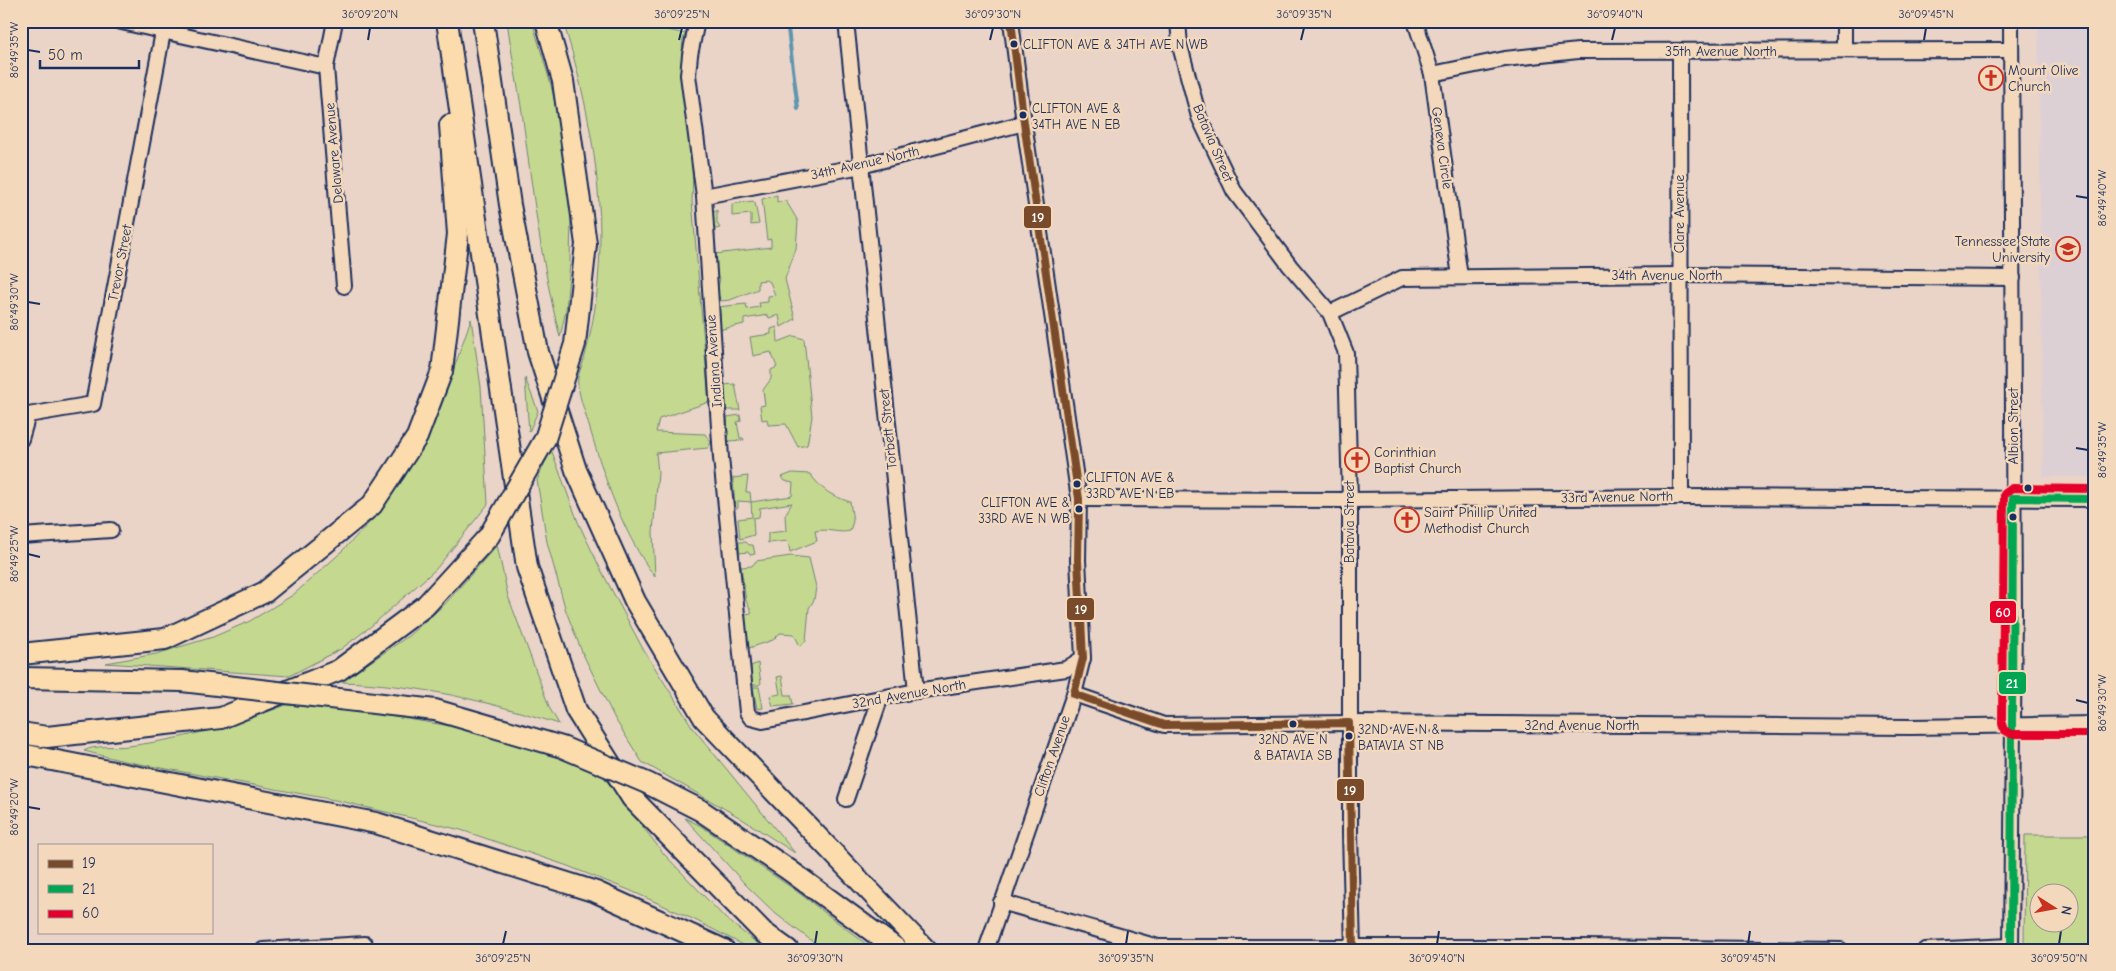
<svg xmlns="http://www.w3.org/2000/svg" width="2116" height="971" viewBox="0 0 2116 971" font-family="'Comic Neue',sans-serif">
	<rect width="100%" height="100%" fill="#ead4c7"/>
	<filter id="ink" filterUnits="userSpaceOnUse"><feTurbulence type="fractalNoise" baseFrequency=".02" numOctaves="2"/><feDisplacementMap in="SourceGraphic" scale="10" xChannelSelector="R" yChannelSelector="G"/><feConvolveMatrix kernelMatrix="1 2 1 2 8 2 1 2 1" color-interpolation-filters="sRGB"/></filter>
	<g filter="url(#ink)">
		<polygon fill="#ddd0d5" points="2038,21 2095,21 2095,477 2043,477"/>
		<g fill="#c4d98f" stroke="#708476" fill-rule="evenodd">
			<path d="M507,21H532L551,85L564,145L571,214L570,262L566,310L560,337C541,263 532,187 522,112C517,81 511,51 507,21Z"/>
			<path d="M563,21H644L645,25L686,34L683,38C678,94 696,146 692,201L709,402L659,419L656,432L705,434L711,442L708,448L656,453L658,473L653,532L655,577C623,534 605,480 590,429C586,415 580,400 578,385C576,376 583,365 585,356C591,332 596,307 598,282C606,193 589,105 563,21Z"/>
			<polygon points="777,195 777,202 786,201 798,221 796,249 785,279 795,319 781,327 779,315 769,318 768,315 744,319 744,324 719,330 717,307 746,304 747,309 760,307 759,303 768,302 768,296 775,295 770,282 766,280 758,281 758,289 730,300 721,301 717,292 720,278 708,278 707,255 771,247 771,239 767,240 762,199"/>
			<polygon points="753,201 755,203 759,224 751,225 751,214 732,216 732,204"/>
			<polygon points="717,210 717,223 720,228 711,230 711,214"/>
			<polygon points="471,319 481,387 488,504 436,569 370,627 341,649 289,676 106,663 156,654 213,637 250,621 293,595 337,556 375,517 405,477 441,406"/>
			<polygon points="777,327 778,342 794,336 804,339 812,417 807,445 798,447 786,424 768,425 767,419 762,420 760,406 765,405 763,390 771,379 771,370 777,367 771,352 753,356 750,337 771,334 771,329"/>
			<polygon points="525,378 538,411 529,432"/>
			<polygon points="735,384 740,410 726,410 723,385"/>
			<polygon points="740,415 741,421 737,422 740,438 743,438 744,440 728,441 727,417"/>
			<polygon points="551,449 578,522 600,568 643,649 693,728 795,853 739,817 642,762 615,719 582,652 566,611 547,542 537,480"/>
			<path d="M792,473L810,474C823,491 830,495 850,502L853,521L850,531C838,534 829,528 815,531L817,541L790,552L788,541L768,543V533L786,531L785,515L792,503L760,508L759,517L753,518L754,535L740,539L738,519L752,517L751,502L738,501V508H735L733,478L748,476L746,492H750L751,502L792,496L793,483L785,481L782,477Z"/>
			<polygon points="739,542 746,542 749,545 753,545 755,554 750,555 748,552 739,553"/>
			<path d="M497,545L508,596L550,709L559,724C488,701 416,684 341,682L407,637L445,604Z"/>
			<polygon points="791,556 809,558 816,587 814,600 809,608 806,641 800,646 794,634 780,633 773,640 746,649 745,614 752,613 746,601 741,567 752,566 756,561"/>
			<polygon points="758,663 761,683 759,685 752,685 751,666"/>
			<polygon points="782,676 785,695 791,695 793,704 773,706 770,696 780,694 777,677"/>
			<polygon points="753,687 759,687 763,708 757,709"/>
			<path d="M286,705L364,712L451,726L534,748L602,775L664,854L726,919L766,950H753L695,920L629,890L565,865L461,830L340,801L124,761L84,751C95,744 116,748 129,746C183,739 235,725 286,705Z"/>
			<polygon points="685,818 701,826 795,890 874,950 824,950 776,914 746,885"/>
			<path d="M2025,835H2095V950H2024ZM2038,894H2068V924H2038Z"/>
		</g>
		<g fill="none" stroke-linecap="round" stroke-linejoin="round">
			<polyline stroke="#5d96ae" stroke-width="4" points="787,21 798,109"/>
			<defs>
				<g id="minor">
					<polyline points="117,21 326,67"/>
					<polyline points="335,21 326,67 344,286"/>
					<polyline points="697,21 690,55 688,75 704,196 721,458 747,712 751,718 763,721 916,691 1066,669 1083,658"/>
					<polyline points="846,21 916,691"/>
					<polyline points="1178,21 1180,46 1199,117 1234,191 1290,266 1330,313 1346,353 1350,500 1350,833 1353,950"/>
					<polyline points="1415,21 1432,74 1460,277"/>
					<polyline points="1844,50 1844,21"/>
					<polyline points="1680,52 1681,497"/>
					<polyline points="1432,74 1505,59 1578,51 2011,50"/>
					<polyline points="704,196 861,166 1024,123"/>
					<polyline points="1330,313 1402,278 1679,275 2013,278"/>
					<polyline points="21,439 28,415 93,404 163,32"/>
					<polyline points="1079,499 1350,500 1681,497 2095,499"/>
					<polyline points="21,536 111,530"/>
					<polyline points="1074,694 1164,725 1349,723 1911,727 2095,724"/>
					<polyline points="846,799 880,699"/>
					<polyline points="1001,902 1158,947 1579,947 1841,950"/>
					<polyline points="263,950 365,944"/>
					<polyline points="986,950 1074,694 1083,658 1078,560 1079,499 1024,123 1011,21"/>
					<polyline points="1925,950 2011,946"/>
					<polyline points="2011,950 2014,611 2011,21"/>
				</g>
				<g id="highway">
					<polyline points="447,21 527,567 576,710 632,798 763,932 788,950"/>
					<polyline points="483,21 510,205 538,352 576,470 635,601 704,718 926,950"/>
					<polyline points="546,21 563,81 586,244"/>
					<polyline points="21,654 165,639 265,592 372,505 417,437 442,371 458,234 450,125"/>
					<polyline points="21,678 182,681"/>
					<polyline points="21,733 47,737 221,718 339,670 425,606"/>
					<polyline points="21,754 376,823 596,892 724,950"/>
					<polyline points="789,870 898,950"/>
				</g>
			</defs>
			<use href="#minor" stroke="#1b2f5e" stroke-width="18"/>
			<use href="#highway" stroke="#1b2f5e" stroke-width="24"/>
			<use href="#minor" stroke="#f4d8bb" stroke-width="14"/>
			<use href="#highway" stroke="#fcdcac" stroke-width="20"/>
			<defs>
				<g id="highway-bridge">
					<polyline points="425,606 489,536 545,439 575,344 586,244"/>
					<polyline points="182,681 435,710 562,747 647,783 700,810 789,870"/>
				</g>
			</defs>
			<use href="#highway-bridge" stroke="#1b2f5e" stroke-width="24" stroke-linecap="butt"/>
			<use href="#highway-bridge" stroke="#fcdcac" stroke-width="20"/>
			<defs>
				<polyline id="bus-1" points="1011,21 1024,123 1079,499 1078,560 1083,658 1074,694 1164,725 1349,723 1353,950"/>
				<polyline id="bus-2" points="2011,950 2013,498 2095,499"/>
				<polyline id="bus-3" points="2095,489 2012,488 2004,494 2002,724 2004,730 2011,734 2095,734"/>
			</defs>
			<use href="#bus-1" stroke="#f4d8bb" stroke-width="11"/>
			<use href="#bus-2" stroke="#f4d8bb" stroke-width="11"/>
			<use href="#bus-3" stroke="#f4d8bb" stroke-width="11"/>
			<use href="#bus-1" stroke="#7a4b2a" stroke-width="8"/>
			<use href="#bus-2" stroke="#00a651" stroke-width="8"/>
			<use href="#bus-3" stroke="#e4002b" stroke-width="8"/>
		</g>
	</g>
	<path fill="none" stroke="#1b2f5e" stroke-width="2" d="M368,40L370,28M679,40L682,28M990,40L993,28M1301,40L1304,28M1612,40L1615,28M1924,40L1926,28M28,50L40,52M2076,196L2088,198M28,302L40,304M2076,448L2088,450M28,554L40,557M2076,700L2088,703M28,807L40,809M503,944L506,931M815,944L817,931M1126,944L1128,931M1437,944L1439,931M1748,944L1750,931M2059,944L2061,931"/>
	<defs>
		<symbol id="church-ring" viewBox="-11 -11 22 22"><circle r="9.5" fill="#f4d8bb" stroke="#c8321e" stroke-width="1.5"/><path d="M-1.2-6h2.4v3.5h3.3v2.4h-3.3V6h-2.4V-.1h-3.3v-2.4h3.3Z" fill="#c8321e"/></symbol>
		<symbol id="university-ring" viewBox="-11 -11 22 22"><circle r="9.5" fill="#f4d8bb" stroke="#c8321e" stroke-width="1.5"/><path d="M0-5L7-2L0 1L-7-2ZM-4 1L0 2.5L4 1V4Q0 6-4 4Z" fill="#c8321e"/></symbol>
	</defs>
	<g fill-rule="evenodd">
		<use href="#church-ring" x="1977" y="64" width="28" height="28"/>
		<use href="#university-ring" x="2054" y="235" width="28" height="28"/>
		<use href="#church-ring" x="1343" y="446" width="28" height="28"/>
		<use href="#church-ring" x="1393" y="506" width="28" height="28"/>
	</g>
	<g fill="#1b2f5e" stroke="#f4d8bb" stroke-width="2">
		<circle cx="1014" cy="44" r="4.5"/>
		<circle cx="1023" cy="115" r="4.5"/>
		<circle cx="1077" cy="484" r="4.5"/>
		<circle cx="2028" cy="488" r="4.5"/>
		<circle cx="1079" cy="509" r="4.5"/>
		<circle cx="2013" cy="517" r="4.5"/>
		<circle cx="1293" cy="724" r="4.5"/>
		<circle cx="1349" cy="736" r="4.5"/>
	</g>
	<g text-anchor="middle" dominant-baseline="central" stroke-width="5" stroke-linejoin="round" paint-order="stroke">
		<g font-size="13" fill="#1b2f5e" stroke="#f4d8bb" text-anchor="start">
			<text x="1023" y="44">CLIFTON AVE &amp; 34TH AVE N WB</text>
			<text x="1032" y="108">CLIFTON AVE &amp;<tspan x="1032" dy="16">34TH AVE N EB</tspan></text>
			<text x="1086" y="477">CLIFTON AVE &amp;<tspan x="1086" dy="16">33RD AVE N EB</tspan></text>
			<text x="1070" y="502" text-anchor="end">CLIFTON AVE &amp;<tspan x="1070" dy="16">33RD AVE N WB</tspan></text>
			<text x="1358" y="729">32ND AVE N &amp;<tspan x="1358" dy="16">BATAVIA ST NB</tspan></text>
			<text x="1293" y="739" text-anchor="middle">32ND AVE N<tspan x="1293" dy="16">&amp; BATAVIA SB</tspan></text>
		</g>
		<g font-size="14" fill="#1b2f5e" stroke="#f4d8bb">
			<text x="1721" y="51">35th Avenue North</text>
			<text transform="translate(1213 143) rotate(67)">Batavia Street</text>
			<text transform="translate(1442 148) rotate(82)">Geneva Circle</text>
			<text transform="translate(334 153) rotate(-95)">Delaware Avenue</text>
			<text transform="translate(865 163) rotate(-13)">34th Avenue North</text>
			<text transform="translate(1679 214) rotate(-90)">Clare Avenue</text>
			<text transform="translate(120 263) rotate(-79)">Trevor Street</text>
			<text x="1667" y="275">34th Avenue North</text>
			<text transform="translate(714 361) rotate(-94)">Indiana Avenue</text>
			<text transform="translate(2013 426) rotate(-90)">Albion Street</text>
			<text transform="translate(888 429) rotate(-96)">Torbett Street</text>
			<text transform="translate(1617 497) rotate(-1)">33rd Avenue North</text>
			<text transform="translate(1349 522) rotate(-90)">Batavia Street</text>
			<text transform="translate(909 694) rotate(-10)">32nd Avenue North</text>
			<text x="1582" y="725">32nd Avenue North</text>
			<text transform="translate(1052 756) rotate(-71)">Clifton Avenue</text>
		</g>
		<g font-size="14" fill="#1b2f5e" stroke="#f4d8bb" text-anchor="start">
			<text x="2008" y="70">Mount Olive<tspan x="2008" dy="16">Church</tspan></text>
			<text x="2050" y="241" text-anchor="end">Tennessee State<tspan x="2050" dy="16">University</tspan></text>
			<text x="1374" y="452">Corinthian<tspan x="1374" dy="16">Baptist Church</tspan></text>
			<text x="1424" y="512">Saint Phillip United<tspan x="1424" dy="16">Methodist Church</tspan></text>
		</g>
	</g>
	<g stroke="#f4d8bb" stroke-width="2">
		<rect x="1023" y="205" width="29" height="24" rx="5" fill="#7a4b2a"/>
		<rect x="1066" y="597" width="29" height="24" rx="5" fill="#7a4b2a"/>
		<rect x="1989" y="600" width="28" height="24" rx="5" fill="#e4002b"/>
		<rect x="1998" y="671" width="29" height="24" rx="5" fill="#00a651"/>
		<rect x="1336" y="778" width="29" height="24" rx="5" fill="#7a4b2a"/>
	</g>
	<g font-size="14" text-anchor="middle" font-weight="bold" fill="#fff">
		<text x="1038" y="222">19</text>
		<text x="1081" y="614">19</text>
		<text x="2003" y="617">60</text>
		<text x="2012" y="688">21</text>
		<text x="1350" y="795">19</text>
	</g>
	<rect width="2116" height="971" fill="none" stroke="#f4d8bb" stroke-width="55"/>
	<rect x="38" y="844" width="175" height="90" fill="#f4d8bb" stroke="#9d9496"/>
	<rect x="48" y="860" width="25" height="8" fill="#7a4b2a" stroke="#9d9496"/>
	<text x="82" y="868" font-size="15" fill="#1b2f5e">19</text>
	<rect x="48" y="885" width="25" height="8" fill="#00a651" stroke="#9d9496"/>
	<text x="82" y="894" font-size="15" fill="#1b2f5e">21</text>
	<rect x="48" y="910" width="25" height="8" fill="#e4002b" stroke="#9d9496"/>
	<text x="82" y="918" font-size="15" fill="#1b2f5e">60</text>
	<g transform="translate(2054 908) rotate(101)"><circle r="24" fill="#f4d8bb" stroke="#9d9496"/>
	<path d="M0-4L9 19L0 12L-9 19Z" fill="#c8321e"/>
	<text y="-8" font-size="14" font-weight="bold" text-anchor="middle" fill="#1b2f5e">N</text>
	</g>
	<path d="M40 60v8h99v-8" fill="none" stroke="#1b2f5e" stroke-width="2.5"/>
	<text x="48" y="60" font-size="15" fill="#1b2f5e" stroke="#f4d8bb" stroke-width="4" paint-order="stroke">50 m</text>
	<rect x="28" y="28" width="2060" height="916" fill="none" stroke="#1b2f5e" stroke-width="2"/>
	<g font-size="12" text-anchor="middle" fill="#1b2f5e">
		<text x="370" y="18">36°09'20"N</text>
		<text x="682" y="18">36°09'25"N</text>
		<text x="993" y="18">36°09'30"N</text>
		<text x="1304" y="18">36°09'35"N</text>
		<text x="1615" y="18">36°09'40"N</text>
		<text x="1926" y="18">36°09'45"N</text>
		<text transform="translate(14 50) rotate(-90)" y="4">86°49'35"W</text>
		<text transform="translate(2102 198) rotate(-90)" y="4">86°49'40"W</text>
		<text transform="translate(14 302) rotate(-90)" y="4">86°49'30"W</text>
		<text transform="translate(2102 450) rotate(-90)" y="4">86°49'35"W</text>
		<text transform="translate(14 554) rotate(-90)" y="4">86°49'25"W</text>
		<text transform="translate(2102 703) rotate(-90)" y="4">86°49'30"W</text>
		<text transform="translate(14 807) rotate(-90)" y="4">86°49'20"W</text>
		<text x="503" y="962">36°09'25"N</text>
		<text x="815" y="962">36°09'30"N</text>
		<text x="1126" y="962">36°09'35"N</text>
		<text x="1437" y="962">36°09'40"N</text>
		<text x="1748" y="962">36°09'45"N</text>
		<text x="2059" y="962">36°09'50"N</text>
	</g>
</svg>
